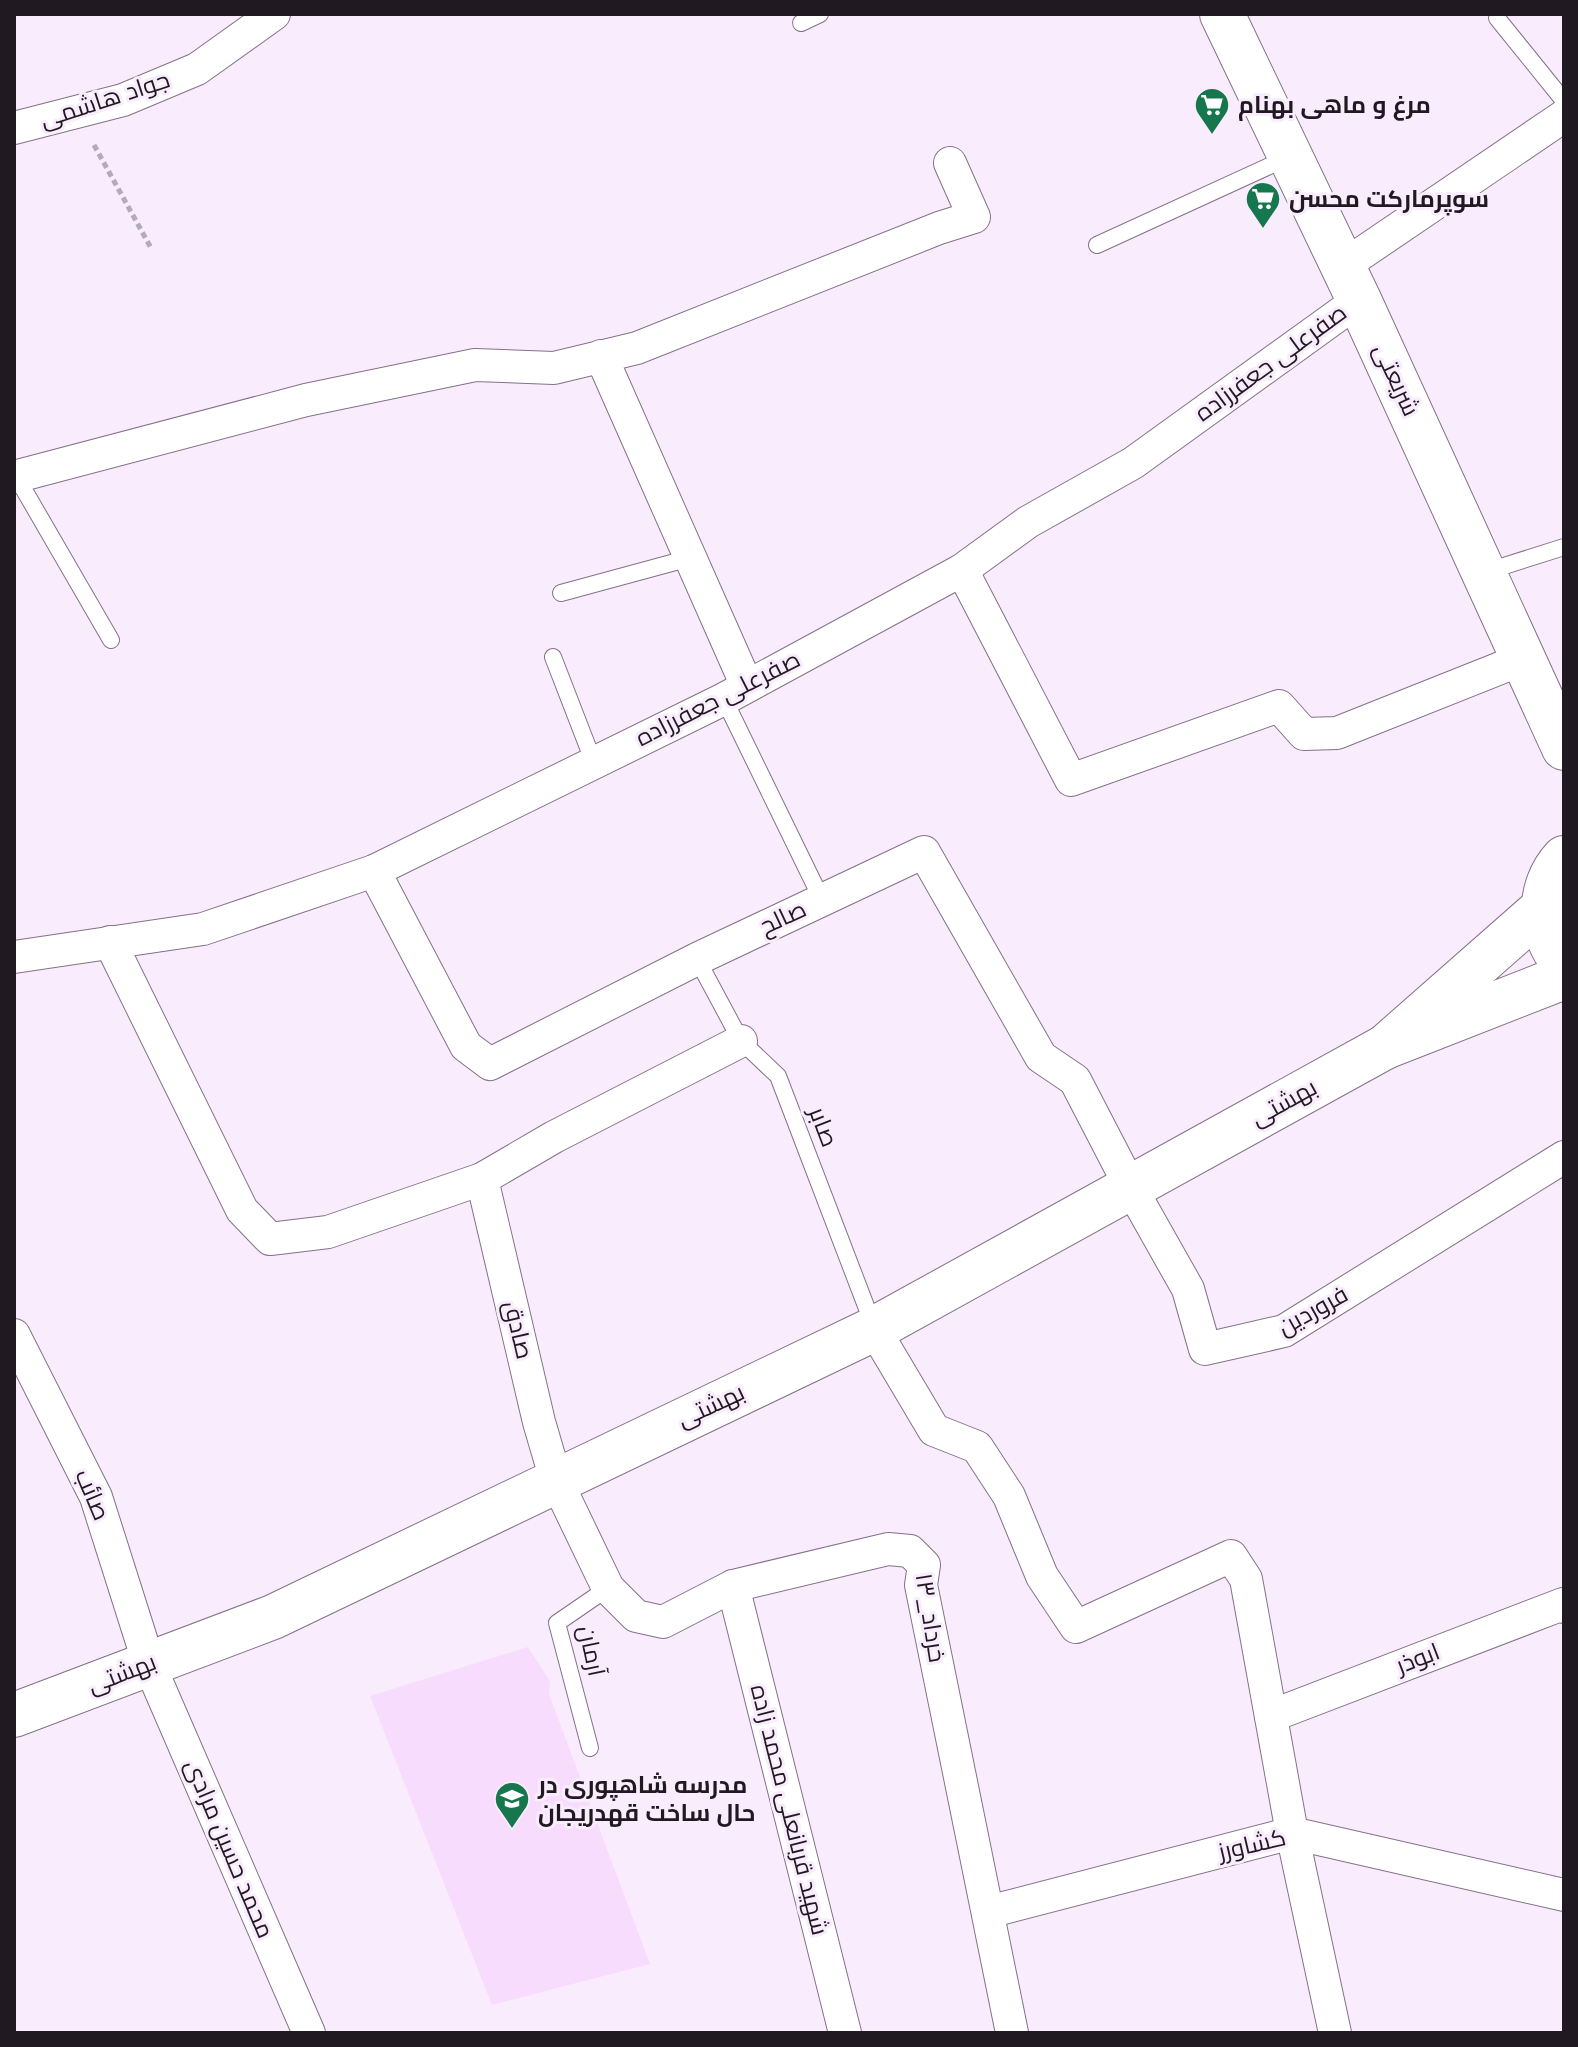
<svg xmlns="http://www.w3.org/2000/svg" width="1578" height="2047" viewBox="0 0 1578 2047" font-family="'Varela Round',Cairo,sans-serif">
	<rect width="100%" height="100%" fill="#f9ecfc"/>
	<polygon fill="#f8dcfd" points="528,1647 550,1681 549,1694 650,1964 492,2005 370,1696"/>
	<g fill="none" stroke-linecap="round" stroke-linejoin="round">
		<defs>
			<g id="lane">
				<polyline points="1497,18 1564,101"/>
				<polyline points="801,23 820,14"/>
				<polyline points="1097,245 1289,157"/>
				<polyline points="16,476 111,640"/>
				<polyline points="1485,572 1564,547"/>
				<polyline points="561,593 690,558"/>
				<polyline points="553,657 594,763"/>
				<polyline points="724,699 822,900"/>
				<polyline points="697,959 741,1041 778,1076 874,1327"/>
				<polyline points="590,1748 557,1623 608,1588"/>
			</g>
			<g id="street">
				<polyline points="14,128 123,100 197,69 274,14"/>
				<polyline points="1343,266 1564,116"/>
				<polyline points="601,356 747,686"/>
				<polyline points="14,477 306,400 475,365 554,368 637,348 939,228 974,217 950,163"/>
				<polyline points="962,570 1071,780 1279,706 1304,734 1337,733 1523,659"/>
				<polyline points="374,871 466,1046 490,1064 697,959 924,852 1041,1057 1075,1080 1131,1188 1188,1289 1205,1349 1284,1331 1564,1157"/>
				<polyline points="110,942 242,1210 270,1239 328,1232 482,1179 554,1137 741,1041"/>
				<polyline points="14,957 203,929 374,871 724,699 962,570 1028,522 1133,463 1359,300"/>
				<polyline points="482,1179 539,1422 556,1480 608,1588 636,1616 663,1622 733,1586 888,1549 910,1551 924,1565 921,1585 1012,2033"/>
				<polyline points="874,1329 934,1430 977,1447 1009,1496 1042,1576 1076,1627 1231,1556 1246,1579 1292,1833 1335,2033"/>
				<polyline points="14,1335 96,1497 149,1664 309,2033"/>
				<polyline points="733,1586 845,2033"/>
				<polyline points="1271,1716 1563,1604 1564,1607"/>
				<polyline points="988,1912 1292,1833 1564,1895"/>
			</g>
			<g id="secondary">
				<polyline points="1222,14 1359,300 1564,748"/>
				<path d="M1564,858C1537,887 1537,934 1564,963"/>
				<polyline points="1543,908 1385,1047 1564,977"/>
				<polyline points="14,1715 273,1617 874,1329 1385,1047"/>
			</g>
		</defs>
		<use href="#lane" stroke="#857189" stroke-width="18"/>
		<use href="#street" stroke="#857189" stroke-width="34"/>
		<use href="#secondary" stroke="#857189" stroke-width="46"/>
		<polyline stroke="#b5aab7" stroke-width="5" stroke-dasharray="6 4" stroke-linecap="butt" points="94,145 151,248"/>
		<use href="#lane" stroke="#fff" stroke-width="16"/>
		<use href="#street" stroke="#fff" stroke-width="32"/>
		<use href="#secondary" stroke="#fff" stroke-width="44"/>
	</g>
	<defs>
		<symbol id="supermarket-pin" viewBox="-11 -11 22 30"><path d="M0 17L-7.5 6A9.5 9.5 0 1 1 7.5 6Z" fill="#16774e" stroke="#f9ecfc"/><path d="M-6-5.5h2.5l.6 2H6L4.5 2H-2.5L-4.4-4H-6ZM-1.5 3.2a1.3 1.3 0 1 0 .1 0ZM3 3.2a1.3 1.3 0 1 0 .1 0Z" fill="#fff"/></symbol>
		<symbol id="school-pin" viewBox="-11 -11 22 30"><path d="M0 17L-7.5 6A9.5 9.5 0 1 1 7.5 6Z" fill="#16774e" stroke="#f9ecfc"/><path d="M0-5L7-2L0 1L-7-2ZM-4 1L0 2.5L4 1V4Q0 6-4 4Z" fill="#fff"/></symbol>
	</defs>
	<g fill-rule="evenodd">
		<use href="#supermarket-pin" x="1192" y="85" width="40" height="54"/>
		<use href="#supermarket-pin" x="1243" y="179" width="40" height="54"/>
		<use href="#school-pin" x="492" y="1779" width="40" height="54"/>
	</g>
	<g text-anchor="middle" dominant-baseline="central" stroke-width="6" stroke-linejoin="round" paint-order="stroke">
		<g font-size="24" fill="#211922" stroke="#f9ecfc">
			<text transform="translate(105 100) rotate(-18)">جواد هاشمی</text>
			<text transform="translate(1271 363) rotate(-36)">صفرعلی جعفرزاده</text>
			<text transform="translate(1396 380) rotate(65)">شریعتی</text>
			<text transform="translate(718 699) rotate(-27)">صفرعلی جعفرزاده</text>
			<text transform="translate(783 918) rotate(-25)">صالح</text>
			<text transform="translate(1284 1103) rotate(-29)">بهشتی</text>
			<text transform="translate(823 1127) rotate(69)">صابر</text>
			<text transform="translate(1313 1311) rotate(-29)">فروردین</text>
			<text transform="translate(518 1330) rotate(77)">صادق</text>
			<text transform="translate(711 1406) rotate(-25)">بهشتی</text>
			<text transform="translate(92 1495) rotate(67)">صائب</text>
			<text transform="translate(930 1618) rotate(81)">۱۳_خرداد</text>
			<text transform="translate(591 1651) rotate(78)">آرمان</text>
			<text transform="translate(1418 1659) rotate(-21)">ابوذر</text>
			<text transform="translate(122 1674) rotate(-21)">بهشتی</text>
			<text transform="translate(789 1810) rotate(76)">شهید قربانعلی محمد زاده</text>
			<text transform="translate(1252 1845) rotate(-13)">کشاورز</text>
			<text transform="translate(229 1849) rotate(67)">محمد حسین مرادی</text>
		</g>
		<g font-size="24" font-weight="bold" fill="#211922" stroke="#f9ecfc" text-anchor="start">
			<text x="1238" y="105">مرغ و ماهی بهنام</text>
			<text x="1289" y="199">سوپرمارکت محسن</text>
			<text x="538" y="1785">مدرسه شاهپوری در<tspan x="538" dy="28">حال ساخت قهدریجان</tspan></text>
		</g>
	</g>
	<rect width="1578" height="2047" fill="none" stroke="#211922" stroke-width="32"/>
</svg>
